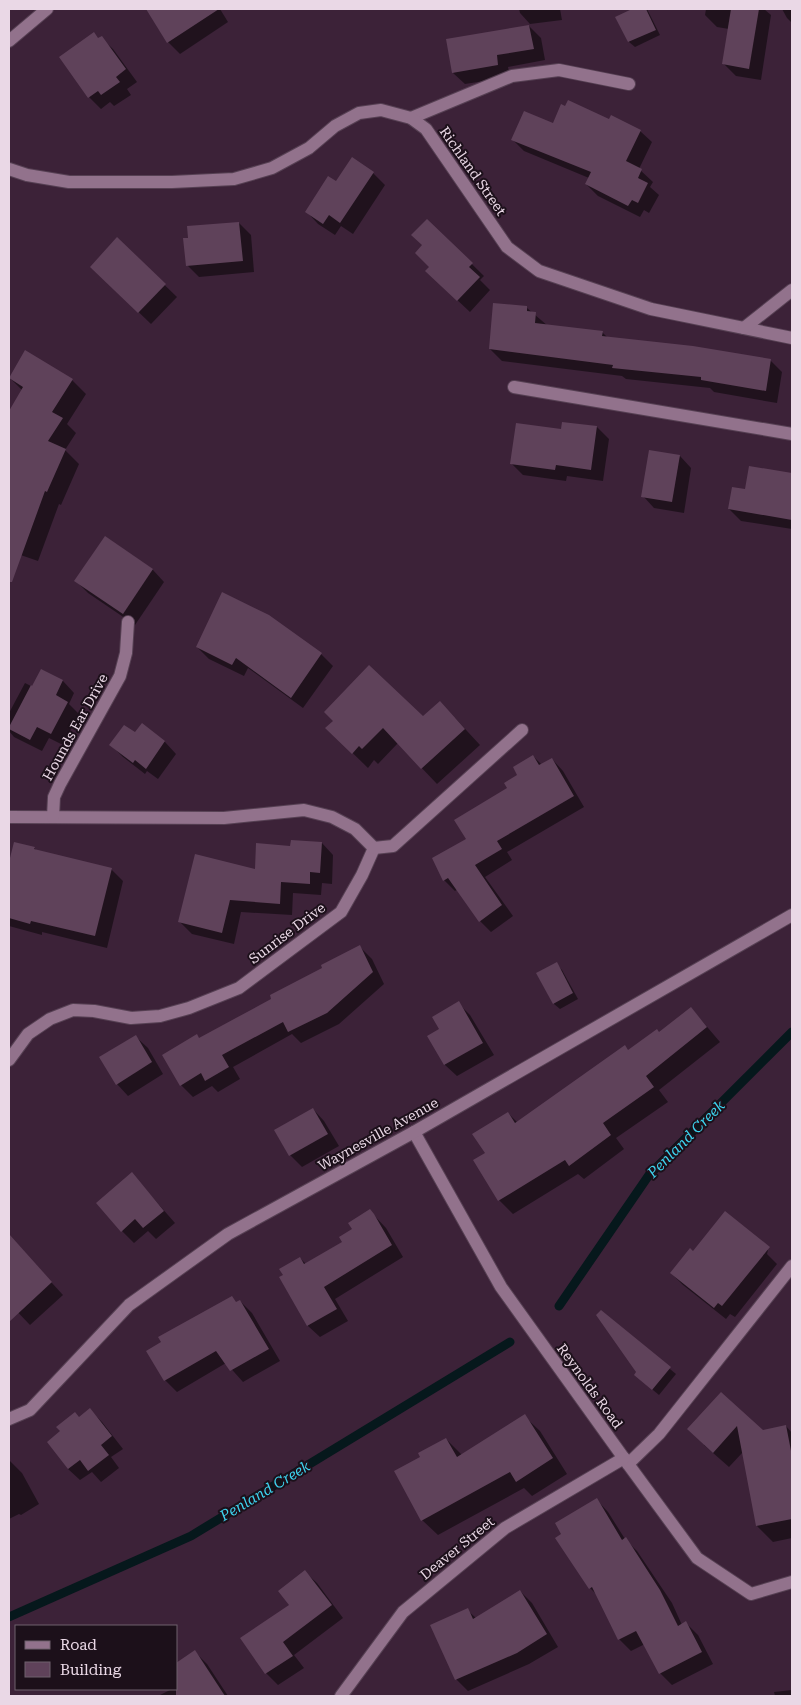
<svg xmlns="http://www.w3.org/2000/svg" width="801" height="1705" viewBox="0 0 801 1705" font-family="'Roboto Serif',serif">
	<rect width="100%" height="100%" fill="#3c2238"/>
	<g fill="#0007">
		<polygon points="148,9 220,9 228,22 180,54 168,42"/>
		<polygon points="519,9 560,9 562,20 530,24 520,13"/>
		<polygon points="635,9 647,9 660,35 635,47 629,42 617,17"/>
		<polygon points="706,9 764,9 771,15 761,80 736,76 724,64 729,29 717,27 705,15"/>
		<polygon points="782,9 792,9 792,23 787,18"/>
		<polygon points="529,26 541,38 545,60 508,67 510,77 465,84 453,73"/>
		<polygon points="101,38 113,49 137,82 127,89 131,95 114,106 110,102 101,109 89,97 99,39"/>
		<polygon points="610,120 640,131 652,142 639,169 653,182 650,187 659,195 649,213 644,210 640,217 598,196 586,184 589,178 524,151 512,139 554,124"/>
		<polygon points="352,159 373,173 385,185 353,234 341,226 335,235 318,224 307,212 336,183"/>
		<polygon points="427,220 484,276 480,280 490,290 470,312 439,283 431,267"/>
		<polygon points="239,223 251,235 254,272 199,277 187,265"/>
		<polygon points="117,239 177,297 151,324 103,278"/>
		<polygon points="527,308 548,326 602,332 608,338 770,360 782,372 777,403 714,392 710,388 626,379 622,376 502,361 490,349"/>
		<polygon points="10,378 72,380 86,394 67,424 76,433 65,450 79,464 61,505 59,504 38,561 9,551 9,413 22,390"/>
		<polygon points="597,427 609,439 603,481 567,476 566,481 523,475 512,464 562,430"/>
		<polygon points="680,456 691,468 684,513 654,508 643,496"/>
		<polygon points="792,480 792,529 741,521 729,509 746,490"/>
		<polygon points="106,538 153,570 164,582 135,625 88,593 76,581"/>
		<polygon points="268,616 321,654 333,666 303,708 248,668 244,676 209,659 197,647"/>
		<polygon points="42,670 63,681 74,693 69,704 79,714 63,745 49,738 42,751 14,737 9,731 9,713 25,683 33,687"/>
		<polygon points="423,718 455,718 480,745 437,784 398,743 378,764 374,760 368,768 327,728"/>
		<polygon points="142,725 165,742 176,754 158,779 147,771 145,774 123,757 111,745 135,734"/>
		<polygon points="533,756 542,765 552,759 563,771 584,807 507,852 512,860 485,877 513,916 491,932 480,921 458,889 455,891 444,880 468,840"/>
		<polygon points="15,843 34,848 37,851 111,869 123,881 107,948 42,932 42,935 9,926 9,867"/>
		<polygon points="322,843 333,855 332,884 322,883 321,895 293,893 292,915 241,912 234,944 192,934 180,922 292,847"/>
		<polygon points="360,947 372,959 384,984 339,1024 301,1043 292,1034 233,1067 240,1079 218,1092 212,1086 193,1097 181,1085 273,999"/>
		<polygon points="556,964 562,970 578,999 560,1009 554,1004 538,974"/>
		<polygon points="458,1003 470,1015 494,1055 457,1076 445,1065 429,1036 440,1030"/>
		<polygon points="691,1008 720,1042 659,1090 668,1102 616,1138 624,1149 584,1179 578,1174 513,1214 499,1200 486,1153 508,1113 517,1122 659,1033"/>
		<polygon points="136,1037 148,1048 163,1074 128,1096 117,1084"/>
		<polygon points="313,1109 324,1121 339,1146 302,1167 290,1155"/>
		<polygon points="132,1174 175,1223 156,1239 148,1231 134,1243 122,1231"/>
		<polygon points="370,1211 386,1228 403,1257 335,1299 348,1321 320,1337 308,1326 281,1278 300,1258 306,1264 343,1242"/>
		<polygon points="756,1238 768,1250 767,1254 777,1264 735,1317 730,1314 726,1319 683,1285 671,1273 693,1252"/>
		<polygon points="18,1246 63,1295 30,1325 9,1303 9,1254"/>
		<polygon points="240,1301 252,1313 280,1361 243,1382 226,1363 177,1392 165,1380"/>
		<polygon points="601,1312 676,1374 659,1395 641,1380"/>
		<polygon points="721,1393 762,1431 786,1426 792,1433 792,1538 773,1542 757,1526 743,1452 729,1467 704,1445"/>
		<polygon points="90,1410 102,1422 123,1449 111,1457 119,1468 101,1482 92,1472 80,1480 68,1469 80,1418"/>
		<polygon points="524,1416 540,1431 567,1474 532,1496 524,1488 438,1535 422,1520 422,1458 446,1439 462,1455"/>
		<polygon points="10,1461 22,1473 39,1504 21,1515 19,1514 9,1519 9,1462"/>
		<polygon points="597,1500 608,1512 625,1539 637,1551 672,1603 682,1625 686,1623 698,1635 713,1664 672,1685 660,1673 645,1644 631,1651 619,1639 598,1596 590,1588"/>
		<polygon points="305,1572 317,1583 343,1618 294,1655 304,1668 278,1685 266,1673 242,1639 291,1605"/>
		<polygon points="520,1591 532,1603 558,1647 529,1664 468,1691 456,1679 467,1610 476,1618"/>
		<polygon points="195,1652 207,1664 228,1696 158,1696 172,1689 176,1689"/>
		<polygon points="792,1690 792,1696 775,1696 774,1692"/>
	</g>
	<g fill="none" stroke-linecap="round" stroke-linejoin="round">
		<g stroke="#06181c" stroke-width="9">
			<polyline points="559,1306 649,1175 792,1032"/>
			<polyline points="9,1617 191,1536 510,1342"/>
		</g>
	</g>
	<g fill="#5f425a">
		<polygon points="146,9 219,9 167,43"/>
		<polygon points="632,9 646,9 656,30 628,42 615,17"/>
		<polygon points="731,9 759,9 749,69 722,64"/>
		<polygon points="529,25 534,49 497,55 498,65 452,73 446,39"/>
		<polygon points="94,32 98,38 102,36 126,69 116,77 120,82 101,95 98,91 88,98 59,57"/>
		<polygon points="568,100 609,119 611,115 641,130 626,161 642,169 638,178 648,183 638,203 632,200 628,206 585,184 591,172 511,140 524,111 553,123 561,104 565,106"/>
		<polygon points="352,157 374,172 340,223 329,215 323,224 305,212 328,176 336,181"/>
		<polygon points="427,219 473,263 469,267 480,277 457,301 425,271 429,267 415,253 422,245 411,235"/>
		<polygon points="239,222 243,261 186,266 183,238 188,238 187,226"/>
		<polygon points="117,237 166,284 138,313 90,267"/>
		<polygon points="493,303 527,306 527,311 536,312 535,323 603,331 602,336 693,346 771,359 766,391 701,380 701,377 612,368 613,365 489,349"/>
		<polygon points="25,350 73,379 52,412 63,418 48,441 66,449 47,492 45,491 12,582 9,582 9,411 23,387 9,378"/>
		<polygon points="562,422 597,426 591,470 556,465 555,470 510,464 516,423 561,429"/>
		<polygon points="649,450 680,455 672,502 641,497"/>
		<polygon points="749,466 792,473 792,520 728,509 732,487 745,489"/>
		<polygon points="105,536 153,569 123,614 74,581"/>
		<polygon points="222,592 269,615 322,653 291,698 236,658 232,665 196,647"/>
		<polygon points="369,665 423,716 440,701 465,729 421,769 383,728 362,749 359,746 352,754 325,728 333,721 324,712"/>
		<polygon points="41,669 63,680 56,695 68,702 51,734 37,727 30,740 9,729 9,727 31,685 32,686"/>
		<polygon points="142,723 165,741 146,769 135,760 133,763 109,745 124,725 135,732"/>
		<polygon points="533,755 539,765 552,758 574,796 497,841 502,849 475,865 502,905 479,922 448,878 443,881 432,858 466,839 454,820 507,788 504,783 517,775 513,767"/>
		<polygon points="291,840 322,842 320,873 310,872 310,884 281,882 280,904 230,900 222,933 178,922 195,854 255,869 256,843 290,846"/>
		<polygon points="14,842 35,847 34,849 112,868 95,936 31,921 30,924 9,918 9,862"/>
		<polygon points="360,945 373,972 327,1013 288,1032 283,1022 222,1055 229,1067 205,1081 201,1073 180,1086 162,1055 197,1034 199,1038 271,999 270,995 322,968 321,965"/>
		<polygon points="557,962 573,993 553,1004 536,973"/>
		<polygon points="459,1001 483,1043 444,1065 427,1036 439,1029 432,1017"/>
		<polygon points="691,1007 707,1027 646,1076 654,1087 603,1123 611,1135 569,1166 565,1160 498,1201 473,1160 485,1153 472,1134 508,1112 515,1123 625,1045 628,1050 657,1029 659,1032"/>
		<polygon points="136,1035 152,1062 116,1085 99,1057"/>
		<polygon points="313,1108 328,1134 289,1156 274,1130"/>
		<polygon points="132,1172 164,1211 143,1228 135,1219 121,1232 96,1203"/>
		<polygon points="370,1209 374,1214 392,1245 324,1287 337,1309 307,1326 279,1277 283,1275 279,1269 300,1257 304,1264 342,1242 339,1237 352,1229 348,1223"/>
		<polygon points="725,1211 770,1247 722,1306 718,1303 714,1308 670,1273 690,1248 693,1251"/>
		<polygon points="9,1234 52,1282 9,1322"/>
		<polygon points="232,1296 236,1302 240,1300 269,1349 230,1371 216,1351 164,1381 146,1351 161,1342 158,1337"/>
		<polygon points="601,1310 671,1367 652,1390 634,1375 636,1372 596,1315"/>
		<polygon points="721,1392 763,1430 786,1425 792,1456 792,1519 756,1526 737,1426 713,1453 687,1429"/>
		<polygon points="90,1408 112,1436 101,1445 109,1455 88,1471 80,1460 68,1469 47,1442 60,1431 56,1427 75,1412 79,1417"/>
		<polygon points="525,1414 553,1458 516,1482 510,1472 421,1521 394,1471 420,1457 418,1453 446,1438 457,1457"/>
		<polygon points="597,1498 622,1540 626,1537 660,1590 678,1626 686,1621 702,1652 659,1674 636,1631 618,1640 592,1587 589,1589 555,1538 561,1534 555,1523"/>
		<polygon points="305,1570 332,1605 283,1642 293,1656 265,1674 240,1638 289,1605 278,1591"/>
		<polygon points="520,1590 547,1634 517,1653 455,1680 430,1625 468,1608 473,1619"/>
		<polygon points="195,1650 225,1696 176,1696 176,1663"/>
	</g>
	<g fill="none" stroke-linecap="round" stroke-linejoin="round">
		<defs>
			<g id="minor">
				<polyline points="9,41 47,9"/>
				<polyline points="411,118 512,76 559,70 629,84"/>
				<polyline points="9,169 27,175 69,182 172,182 234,179 272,168 309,148 335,126 359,113 381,110 411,118 426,129 507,247 539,271 651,309 792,338"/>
				<polyline points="744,328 792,290"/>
				<polyline points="514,387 792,434"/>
				<polyline points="9,817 224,818 304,810 332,817 355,829 374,848 362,875 341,912 239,988 189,1008 160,1016 131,1018 94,1011 73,1010 50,1019 28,1034 9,1060"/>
				<polyline points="53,817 54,797 60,784 120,676 126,653 128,622"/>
				<polyline points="374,848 393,846 522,730"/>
				<polyline points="414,1132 501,1287 628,1464 697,1558 751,1594 792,1582"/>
				<polyline points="9,1419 30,1410 129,1305 228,1234 414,1132 792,915"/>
				<polyline points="628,1464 659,1434 792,1266"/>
				<polyline points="341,1696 403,1612 505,1528 624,1458"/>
			</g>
		</defs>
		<use href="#minor" stroke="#564053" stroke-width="14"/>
		<use href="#minor" stroke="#92728c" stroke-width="12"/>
	</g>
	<g text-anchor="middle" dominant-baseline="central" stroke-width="4" stroke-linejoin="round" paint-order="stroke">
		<g font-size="14" fill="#ead8e6" stroke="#1c101a">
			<text transform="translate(473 171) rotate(55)">Richland Street</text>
			<text transform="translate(75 727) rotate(-61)">Hounds Ear Drive</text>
			<text transform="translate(287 933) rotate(-37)">Sunrise Drive</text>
			<text transform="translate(378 1134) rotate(-29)">Waynesville Avenue</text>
			<text transform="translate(590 1386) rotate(54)">Reynolds Road</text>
			<text transform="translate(457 1548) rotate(-39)">Deaver Street</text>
		</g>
		<g font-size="15" font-style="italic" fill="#3dd3ee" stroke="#1c101a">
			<text transform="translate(686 1139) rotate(-45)">Penland Creek</text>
			<text transform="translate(265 1491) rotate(-31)">Penland Creek</text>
		</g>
	</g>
	<rect width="801" height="1705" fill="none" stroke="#ead8e6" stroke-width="20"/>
	<rect x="15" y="1625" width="162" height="65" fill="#1c101a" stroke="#6e606c"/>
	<rect x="25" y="1641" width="25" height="8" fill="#92728c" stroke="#6e606c"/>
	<text x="60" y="1650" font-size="15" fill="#ead8e6">Road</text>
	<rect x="25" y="1662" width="25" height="15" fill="#5f425a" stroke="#6e606c"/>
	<text x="60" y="1675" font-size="15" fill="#ead8e6">Building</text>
</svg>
